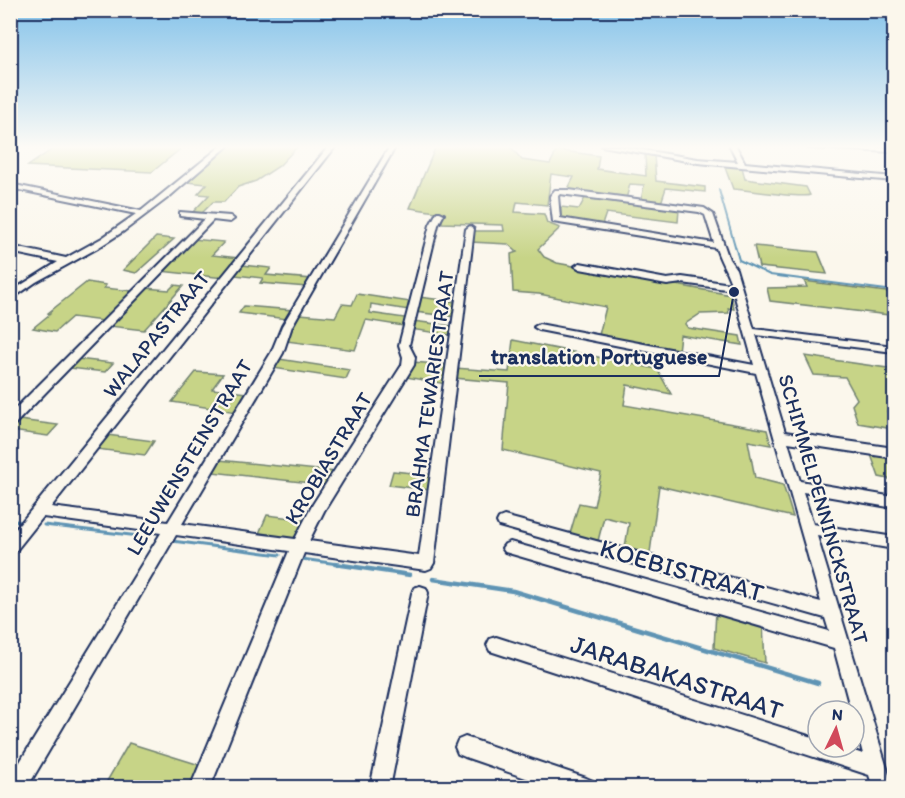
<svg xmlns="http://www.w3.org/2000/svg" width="905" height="798" viewBox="0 0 905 798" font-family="Itim,sans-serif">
	<rect width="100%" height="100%" fill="#fbf7ec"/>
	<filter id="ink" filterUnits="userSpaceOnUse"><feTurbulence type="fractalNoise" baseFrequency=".0167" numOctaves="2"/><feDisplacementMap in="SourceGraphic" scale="12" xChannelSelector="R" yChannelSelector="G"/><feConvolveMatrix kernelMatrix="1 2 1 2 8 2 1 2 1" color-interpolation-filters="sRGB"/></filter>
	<g filter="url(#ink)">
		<g fill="#c7d487" stroke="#718272" stroke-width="1.5">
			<polygon points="57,146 184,146 152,172 28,166"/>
			<polygon points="228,146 298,146 279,166 256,181 238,187 224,202 213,202 200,215 191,214 209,195 198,194 207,184 186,182"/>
			<polygon points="436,146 510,146 522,160 550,164 557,150 599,156 597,169 646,176 645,153 654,155 656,181 705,187 705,192 666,188 661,203 641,201 644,185 630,184 626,199 567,191 574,177 551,174 547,205 517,202 515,212 544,214 547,223 560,228 538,249 544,257 557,263 731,295 734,309 728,308 729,313 700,314 685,324 688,328 740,336 742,345 680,335 678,351 599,335 606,307 539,294 513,292 511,254 517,252 508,244 471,242 473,231 504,231 503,225 442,223 442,213 410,208"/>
			<path d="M724,165L742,167L745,179L806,187L810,195C800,199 749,190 733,189Z"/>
			<polygon points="585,198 679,210 678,222 606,213 602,225 561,218 561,207 579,209"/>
			<polygon points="156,237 174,239 136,273 123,270"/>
			<polygon points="192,239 224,242 212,255 240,258 224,278 160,271"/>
			<polygon points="754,246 818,252 827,274 759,267"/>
			<polygon points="242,265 271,268 266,275 312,279 307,287 260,283 263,278 234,275"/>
			<polygon points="804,281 894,293 894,326 889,315 770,301 767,288 807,287"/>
			<polygon points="87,282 106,285 104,288 133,291 103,321 72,317 55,332 33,328 50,314 48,313"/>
			<polygon points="174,285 183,286 144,330 109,326 145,288 169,290"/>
			<polygon points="357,294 411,302 409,310 371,304 370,313 405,318 403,326 366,320 355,350 286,341 300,314 335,317 342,304 352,305"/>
			<polygon points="419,297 457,302 455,317 415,312"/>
			<polygon points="244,306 293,310 287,319 239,313"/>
			<polygon points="413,321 451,326 450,335 410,329"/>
			<polygon points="513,340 657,369 671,394 627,385 624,405 767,430 771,445 748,441 755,478 783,485 793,517 659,486 649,560 624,553 629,523 604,517 597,545 569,537 579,503 594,506 601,473 503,450 509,383 454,378 455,368 509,372"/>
			<polygon points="805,356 894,369 894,411 887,411 893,429 858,423 852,405 857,399 845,377 814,375"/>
			<polygon points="77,359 113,363 105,372 69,368"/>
			<polygon points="279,359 350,370 346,379 273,368"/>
			<polygon points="412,362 449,365 446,384 406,377"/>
			<polygon points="196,372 223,374 212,389 248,393 237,412 172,402"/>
			<polygon points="19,420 58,425 48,436 11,431"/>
			<polygon points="107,435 154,441 145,455 96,449"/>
			<polygon points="870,452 894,455 894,480 879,477"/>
			<polygon points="219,460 338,472 329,485 212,472"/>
			<polygon points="393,471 432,475 429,490 389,485"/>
			<polygon points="267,515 308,520 296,540 257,538"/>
			<polygon points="716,611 763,624 765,663 714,648"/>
			<polygon points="129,743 203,766 194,787 103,788"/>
		</g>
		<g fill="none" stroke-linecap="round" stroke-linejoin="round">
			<g stroke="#5f94b4" stroke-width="2">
				<polyline points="208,157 220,146"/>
				<polyline points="719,190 739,260 770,275 894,291"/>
			</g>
			<g stroke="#5f94b4" stroke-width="3">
				<polyline points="10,520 21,522"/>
				<polyline points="44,525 148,537"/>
				<polyline points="172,541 280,555"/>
				<polyline points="302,559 345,565"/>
			</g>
			<g stroke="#5f94b4" stroke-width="4.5">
				<polyline points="335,564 410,575"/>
				<polyline points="433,579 513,591 818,683"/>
				<polyline points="889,705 894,707"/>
			</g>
			<defs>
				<g id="minor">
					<polygon points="221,146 228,146 169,197 124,231 96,249 36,282 10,300 10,292 58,262 10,252 10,246 66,258 102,238 136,214 10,188 10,184 141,211"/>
					<polygon points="329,146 336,146 51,507 168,522 271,353 282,326 390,146 396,146 292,326 283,353 182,524 295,539 313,504 402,365 403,357 399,345 430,225 437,212 440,212 444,214 438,225 409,345 415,357 414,365 324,511 309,541 419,556 466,229 470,226 474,229 434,563 431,568 426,570 304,553 210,788 190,788 289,551 176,535 27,788 10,788 10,778 161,533 43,517 15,552 10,554 10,536"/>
					<polygon points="602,146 618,146 698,159 738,162 730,146 736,146 745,163 894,177 894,181 698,163"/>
					<polygon points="805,146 894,148 894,152 808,148"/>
					<path d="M555,190H569L704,208L713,214L729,259L736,269L754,329L894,346V352L756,335L785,432L894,448V458L788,442L800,481L894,497V508L803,492L813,524L894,537V549L817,536L893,788H873L869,775L490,651L487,645L490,639L496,637L818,739V747H842L863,754L854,720V711H851L834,648L505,552L502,548L505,544L510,542L829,631L825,618L499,526L497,522L499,518L504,516L821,602L756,373L539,330L534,327L539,324L754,365L733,290L682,283L667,285L580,269L575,266L580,263L667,279L682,277L731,284C727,271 720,261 716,248L553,222L550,196ZM560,194L699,212L705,215L714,243L560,218L558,196Z"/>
					<polygon points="180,212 230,216 234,219 230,222 213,220 14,425 10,426 10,414 205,219 180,216"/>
					<polygon points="420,586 426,588 428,593 390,788 370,788 412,593 414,588"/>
					<polygon points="465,737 586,778 593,781 596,788 555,788 465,757 458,754 455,747 458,740"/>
				</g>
			</defs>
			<use href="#minor" stroke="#1b2f5e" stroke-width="4"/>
			<use href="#minor" fill="#fbf7ec" fill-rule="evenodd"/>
		</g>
	</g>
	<linearGradient id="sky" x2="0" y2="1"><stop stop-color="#83c2ea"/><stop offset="0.57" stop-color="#fdfbf6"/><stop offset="1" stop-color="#fdfbf6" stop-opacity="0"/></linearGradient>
	<rect width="905" height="258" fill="url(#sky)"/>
	<g text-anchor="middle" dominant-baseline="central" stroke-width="4.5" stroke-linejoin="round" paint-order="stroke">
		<g font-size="21" fill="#1b2f5e" stroke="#fbf7ec">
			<text transform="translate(156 334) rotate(-51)">WALAPASTRAAT</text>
			<text transform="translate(429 394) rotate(-82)">BRAHMA TEWARIESTRAAT</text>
			<text transform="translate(189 457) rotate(-59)">LEEUWENSTEINSTRAAT</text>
			<text transform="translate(328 458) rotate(-59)">KROBIASTRAAT</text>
			<text transform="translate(824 509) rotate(74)">SCHIMMELPENNINCKSTRAAT</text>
		</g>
		<g font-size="26" fill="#1b2f5e" stroke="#fbf7ec">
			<text transform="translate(682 570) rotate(16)">KOEBISTRAAT</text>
			<text transform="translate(677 677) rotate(18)">JARABAKASTRAAT</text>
		</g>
	</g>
	<path fill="none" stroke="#1b2f5e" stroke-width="2" d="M734 292L719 376H479"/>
	<circle fill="#1b2f5e" stroke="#fbf7ec" stroke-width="2" cx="734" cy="292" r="6"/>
	<g font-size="22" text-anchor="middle" font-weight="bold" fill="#1b2f5e" stroke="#fbf7ec" stroke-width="4.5" stroke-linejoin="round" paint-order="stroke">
		<text x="599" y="364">translation Portuguese</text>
	</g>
	<rect width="905" height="798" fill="none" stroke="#fbf7ec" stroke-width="36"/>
	<rect x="18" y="18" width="869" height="762" fill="none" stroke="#1b2f5e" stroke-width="2" filter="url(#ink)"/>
	<g transform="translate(836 729) rotate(5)"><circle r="28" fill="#fbf7ec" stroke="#a1a7b3" stroke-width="1.5"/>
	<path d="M0-4.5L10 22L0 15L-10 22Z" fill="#d1495b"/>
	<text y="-9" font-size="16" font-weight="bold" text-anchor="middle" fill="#1b2f5e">N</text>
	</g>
</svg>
